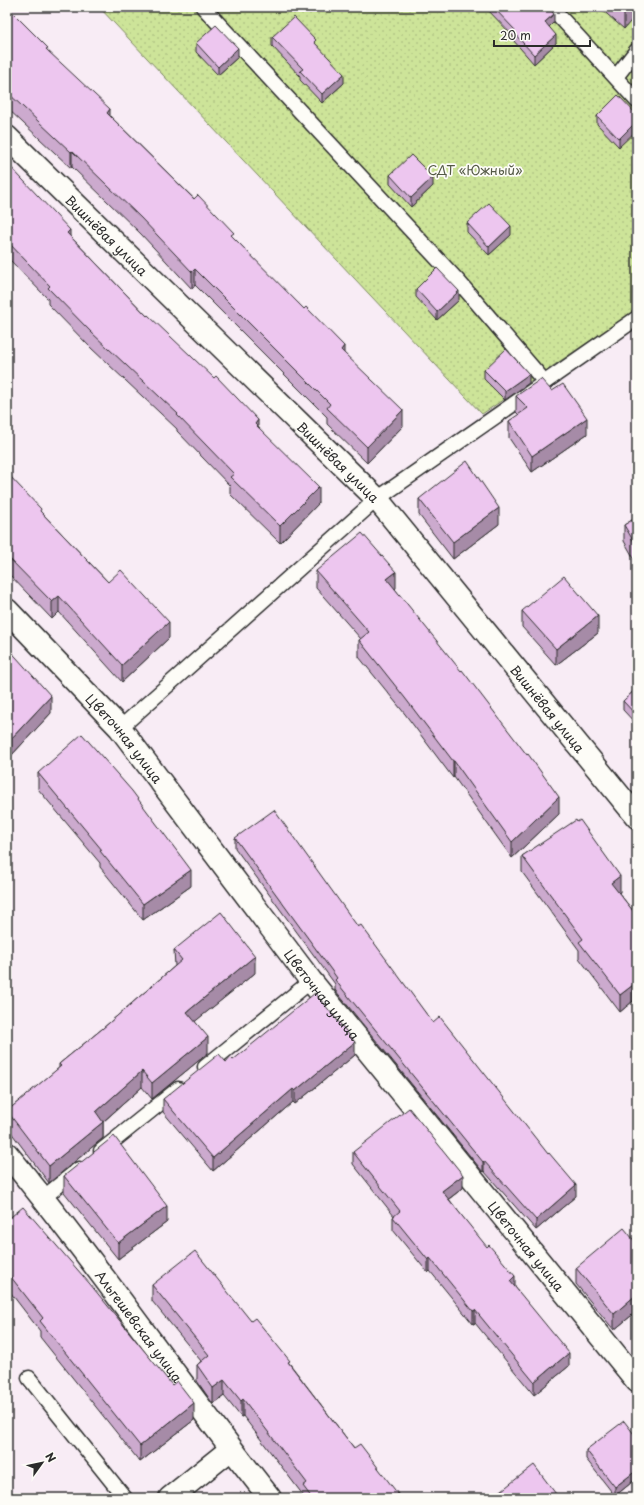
<svg xmlns="http://www.w3.org/2000/svg" width="644" height="1505" viewBox="0 0 644 1505" font-family="'Playpen Sans',sans-serif">
	<defs>
		<pattern id="grass-dots" width="8" height="8" patternUnits="userSpaceOnUse"><rect width="8" height="8" fill="#cde499"/><path d="M2 2h.1M6 6h.1" fill="none" stroke="#b0c484" stroke-width="1.8" stroke-linecap="round"/></pattern>
	</defs>
	<rect width="100%" height="100%" fill="#f8ecf5"/>
	<filter id="ink" filterUnits="userSpaceOnUse"><feTurbulence type="fractalNoise" baseFrequency=".025" numOctaves="2"/><feDisplacementMap in="SourceGraphic" scale="8" xChannelSelector="R" yChannelSelector="G"/><feConvolveMatrix kernelMatrix="1 2 1 2 8 2 1 2 1" color-interpolation-filters="sRGB"/></filter>
	<g filter="url(#ink)">
		<polygon fill="url(#grass-dots)" stroke="#7c8862" points="99,7 637,7 637,309 482,414"/>
		<g fill="none" stroke-linecap="round" stroke-linejoin="round">
			<defs>
				<g id="lane">
					<polyline points="203,7 459,282 545,382"/>
					<polyline points="551,7 637,101"/>
					<polyline points="616,77 637,50"/>
					<polyline points="120,728 377,499 637,318"/>
					<polyline points="205,1067 311,981"/>
					<polyline points="101,1151 178,1089"/>
					<polyline points="43,1198 79,1169"/>
					<polyline points="29,1378 125,1498"/>
				</g>
				<g id="street">
					<path id="s1" d="M7,137L377,499L637,817"/>
					<path id="s2" d="M7,610L120,728L311,981L637,1381"/>
					<path id="s3" d="M7,1154C99,1265 180,1385 270,1498"/>
					<polyline points="170,1498 231,1449"/>
				</g>
			</defs>
			<use href="#lane" stroke="#2b2b2b" stroke-width="17"/>
			<use href="#street" stroke="#2b2b2b" stroke-width="25"/>
			<use href="#lane" stroke="#fdfcf7" stroke-width="14"/>
			<use href="#street" stroke="#fdfcf7" stroke-width="22"/>
		</g>
		<g fill="#ccaace" stroke="#2b2b2b">
			<polygon points="7,7 48,51 110,116 234,238 344,353 403,426 367,463 327,424 327,417 195,285 192,289 141,234 72,167 71,168 7,108"/>
			<polygon points="485,7 548,7 554,22 549,27 556,43 534,64 513,40 513,36"/>
			<polygon points="562,7 570,7 566,11"/>
			<polygon points="599,7 637,7 624,29"/>
			<polygon points="272,37 316,44 344,83 322,103 300,80 300,76 272,46"/>
			<polygon points="196,43 238,57 218,75 196,52"/>
			<polygon points="637,115 619,147 597,124 597,116"/>
			<polygon points="7,163 70,236 147,316 258,427 319,503 280,543 230,494 230,486 177,431 177,429 91,348 48,304 48,299 7,257"/>
			<polygon points="390,175 433,186 411,207 390,184"/>
			<polygon points="467,223 511,235 489,255 467,232"/>
			<polygon points="416,289 459,300 437,320 416,297"/>
			<polygon points="484,370 529,383 505,400 484,379"/>
			<polygon points="516,396 587,434 532,472 509,438 509,421 519,415 516,412"/>
			<polygon points="7,473 41,512 108,582 169,638 122,682 59,612 52,619 7,572"/>
			<polygon points="419,499 499,524 453,559 419,515"/>
			<polygon points="637,517 637,564 624,541 624,525"/>
			<polygon points="316,571 396,588 395,589 559,814 512,858 454,777 453,778 405,714 359,657 359,640 361,639 316,588"/>
			<polygon points="522,611 598,633 556,665 522,627"/>
			<polygon points="7,647 51,713 9,758 7,756"/>
			<polygon points="637,688 637,725 623,710 623,701"/>
			<polygon points="38,773 191,886 143,920 100,867 100,863 38,789"/>
			<polygon points="577,822 620,892 619,893 637,916 637,1006 633,1001 620,1012 579,958 579,950 522,872 522,856"/>
			<polygon points="235,838 358,927 433,1023 576,1196 536,1230 484,1171 483,1172 335,990 335,984 235,848"/>
			<polygon points="174,950 255,973 195,1021 208,1053 152,1099 142,1087 103,1122 103,1138 49,1183 7,1127 7,1111 59,1068 59,1064 102,1029 175,966"/>
			<polygon points="355,1055 295,1104 293,1102 213,1171 163,1112 163,1099 233,1060"/>
			<polygon points="353,1152 463,1188 449,1199 515,1287 569,1366 534,1395 475,1323 473,1324 430,1271 428,1273 393,1230 393,1217 394,1216 353,1164"/>
			<polygon points="64,1176 167,1222 118,1259 64,1192"/>
			<polygon points="7,1220 194,1420 140,1462 40,1337 40,1331 7,1288"/>
			<polygon points="637,1244 637,1311 614,1330 576,1284 576,1268"/>
			<polygon points="152,1285 251,1321 290,1364 354,1448 401,1498 303,1498 303,1495 243,1416 241,1417 224,1396 213,1404 197,1381 197,1365 201,1361 152,1301"/>
			<polygon points="637,1438 637,1478 615,1496 586,1459 586,1450"/>
		</g>
		<g fill="#a68ba7" stroke="#2b2b2b">
			<polygon points="566,7 570,7 566,11"/>
			<polygon points="628,7 637,7 637,14 624,29 624,12"/>
			<polygon points="554,14 554,22 545,31 545,22"/>
			<polygon points="556,35 556,43 534,64 534,55"/>
			<polygon points="238,48 238,57 218,75 218,67"/>
			<polygon points="344,74 344,83 322,103 322,94"/>
			<polygon points="110,109 110,125 107,113"/>
			<polygon points="637,121 637,130 619,147 619,139"/>
			<polygon points="72,151 72,167 71,168 71,152"/>
			<polygon points="433,177 433,186 411,207 411,198"/>
			<polygon points="511,226 511,235 489,255 489,247"/>
			<polygon points="70,230 70,246 67,233"/>
			<polygon points="195,269 195,285 192,289 192,272"/>
			<polygon points="459,291 459,300 437,320 437,312"/>
			<polygon points="344,346 344,363 341,350"/>
			<polygon points="529,374 529,383 505,400 505,391"/>
			<polygon points="403,410 403,426 367,463 367,447"/>
			<polygon points="587,418 587,434 532,472 532,456"/>
			<polygon points="258,420 258,436 255,424"/>
			<polygon points="319,487 319,503 280,543 280,526"/>
			<polygon points="499,508 499,524 453,559 453,542"/>
			<polygon points="396,572 396,588 387,596 387,579"/>
			<polygon points="59,596 59,612 52,619 52,602"/>
			<polygon points="598,616 598,633 556,665 556,649"/>
			<polygon points="169,622 169,638 122,682 122,665"/>
			<polygon points="51,696 51,713 9,758 9,741"/>
			<polygon points="453,761 454,761 454,777 453,778"/>
			<polygon points="559,797 559,814 512,858 512,842"/>
			<polygon points="191,870 191,886 143,920 143,904"/>
			<polygon points="620,876 620,892 611,899 611,883"/>
			<polygon points="255,956 255,973 187,1028 187,1012"/>
			<polygon points="633,985 633,1001 620,1012 620,995"/>
			<polygon points="208,1037 208,1053 152,1099 152,1083"/>
			<polygon points="355,1042 355,1055 295,1104 295,1091"/>
			<polygon points="142,1071 142,1087 96,1128 96,1112"/>
			<polygon points="293,1089 293,1102 213,1171 213,1158"/>
			<polygon points="103,1122 103,1138 49,1183 49,1166"/>
			<polygon points="484,1161 484,1171 483,1172 483,1162"/>
			<polygon points="463,1175 463,1188 442,1204 442,1191"/>
			<polygon points="576,1185 576,1196 536,1230 536,1220"/>
			<polygon points="167,1206 167,1222 118,1259 118,1243"/>
			<polygon points="430,1258 430,1271 428,1273 428,1260"/>
			<polygon points="515,1276 515,1289 510,1281"/>
			<polygon points="637,1294 637,1311 614,1330 614,1314"/>
			<polygon points="475,1310 475,1323 473,1324 473,1311"/>
			<polygon points="569,1353 569,1366 534,1395 534,1382"/>
			<polygon points="224,1380 224,1396 213,1404 213,1388"/>
			<polygon points="243,1399 243,1416 241,1417 241,1401"/>
			<polygon points="194,1403 194,1420 140,1462 140,1446"/>
			<polygon points="637,1470 637,1478 615,1496 615,1487"/>
		</g>
		<g fill="#edc6ef" stroke="#2b2b2b">
			<polygon points="7,7 48,48 46,49 110,109 107,113 194,199 198,195 234,233 231,235 304,309 306,307 344,346 341,350 403,410 367,447 327,408 330,404 195,269 192,272 141,218 72,151 71,152 7,92"/>
			<polygon points="493,7 548,7 554,14 545,22 556,35 534,55 513,32 515,30"/>
			<polygon points="617,7 628,7 624,12"/>
			<polygon points="294,17 316,40 314,42 344,74 322,94 300,71 303,69 272,37"/>
			<polygon points="216,25 238,48 218,67 196,43"/>
			<polygon points="618,95 637,115 637,121 619,139 597,116"/>
			<polygon points="411,155 433,177 411,198 390,175"/>
			<polygon points="7,163 70,230 67,233 147,316 148,315 214,378 216,376 258,420 255,424 319,487 280,526 230,477 234,474 177,415 178,414 91,332 48,288 50,286 7,241"/>
			<polygon points="489,203 511,226 489,247 467,223"/>
			<polygon points="437,268 459,291 437,312 416,289"/>
			<polygon points="506,349 529,374 505,391 484,370"/>
			<polygon points="541,379 552,391 563,384 587,418 532,456 509,421 528,408 516,396"/>
			<polygon points="467,461 499,508 453,542 419,499"/>
			<polygon points="7,473 41,509 40,511 108,582 121,570 169,622 122,665 59,596 52,602 7,556"/>
			<polygon points="637,517 637,547 624,525"/>
			<polygon points="362,533 396,572 387,579 461,671 462,670 527,755 528,754 559,797 512,842 454,761 453,761 405,698 359,640 369,632 316,571"/>
			<polygon points="564,576 598,616 556,649 522,611"/>
			<polygon points="7,647 51,696 9,741 7,739"/>
			<polygon points="637,688 637,716 623,701"/>
			<polygon points="82,734 132,791 191,870 143,904 100,851 102,850 38,773"/>
			<polygon points="274,810 358,927 361,925 433,1023 440,1017 548,1154 549,1153 576,1185 536,1220 484,1161 483,1162 335,980 337,978 235,838"/>
			<polygon points="576,820 577,822 580,820 620,876 611,883 637,916 637,989 633,985 620,995 579,942 583,939 522,856"/>
			<polygon points="221,912 255,956 187,1012 208,1037 152,1083 142,1071 96,1112 103,1122 49,1166 7,1111 61,1066 59,1064 102,1029 182,960 174,950"/>
			<polygon points="315,993 355,1042 295,1091 293,1089 213,1158 163,1099 219,1054 226,1062 231,1058 233,1060"/>
			<polygon points="409,1108 463,1175 442,1191 487,1247 489,1245 515,1276 510,1281 569,1353 534,1382 475,1310 473,1311 430,1258 428,1260 393,1217 400,1211 353,1152"/>
			<polygon points="114,1136 167,1206 118,1243 64,1176"/>
			<polygon points="23,1207 90,1284 172,1385 177,1381 194,1403 140,1446 40,1321 43,1318 7,1272 7,1220"/>
			<polygon points="624,1228 637,1244 637,1294 614,1314 576,1268"/>
			<polygon points="195,1251 251,1321 255,1318 290,1361 288,1362 354,1448 360,1444 401,1498 312,1498 303,1486 307,1483 243,1399 241,1401 224,1380 213,1388 197,1365 209,1355 152,1285"/>
			<polygon points="624,1421 637,1438 637,1470 615,1487 586,1450"/>
			<polygon points="534,1465 559,1498 492,1498"/>
		</g>
	</g>
	<g text-anchor="middle" dominant-baseline="central" stroke-width="3.5" stroke-linejoin="round" paint-order="stroke">
		<g font-size="13" fill="#545946" stroke="#fdfcf7">
			<text x="475" y="169">СДТ «Южный»</text>
		</g>
		<g font-size="13" fill="#2b2b2b" stroke="#fdfcf7">
			<text stroke="none"><textPath href="#s1" startOffset="140">Вишнёвая улица</textPath></text>
			<text stroke="none"><textPath href="#s1" startOffset="464">Вишнёвая улица</textPath></text>
			<text stroke="none"><textPath href="#s1" startOffset="788">Вишнёвая улица</textPath></text>
			<text stroke="none"><textPath href="#s2" startOffset="174">Цветочная улица</textPath></text>
			<text stroke="none"><textPath href="#s2" startOffset="498">Цветочная улица</textPath></text>
			<text stroke="none"><textPath href="#s2" startOffset="822">Цветочная улица</textPath></text>
			<text stroke="none"><textPath href="#s3" startOffset="217">Альгешевская улица</textPath></text>
		</g>
	</g>
	<rect width="644" height="1505" fill="none" stroke="#fdfcf7" stroke-width="24"/>
	<rect x="12" y="12" width="620" height="1481" fill="none" stroke="#2b2b2b" stroke-width="1.5" filter="url(#ink)"/>
	<g transform="translate(42 1463) rotate(57)" stroke="#fdfcf7" stroke-width="3" paint-order="stroke">
	<path d="M0-3L7 15L0 10L-7 15Z" fill="#2b2b2b"/>
	<text y="-6" font-size="11" font-weight="bold" text-anchor="middle" fill="#2b2b2b">N</text>
	</g>
	<path d="M494 40v6h96v-6" fill="none" stroke="#2b2b2b" stroke-width="2"/>
	<text x="500" y="40" font-size="12" fill="#2b2b2b" stroke="#fdfcf7" stroke-width="3" paint-order="stroke">20 m</text>
</svg>
